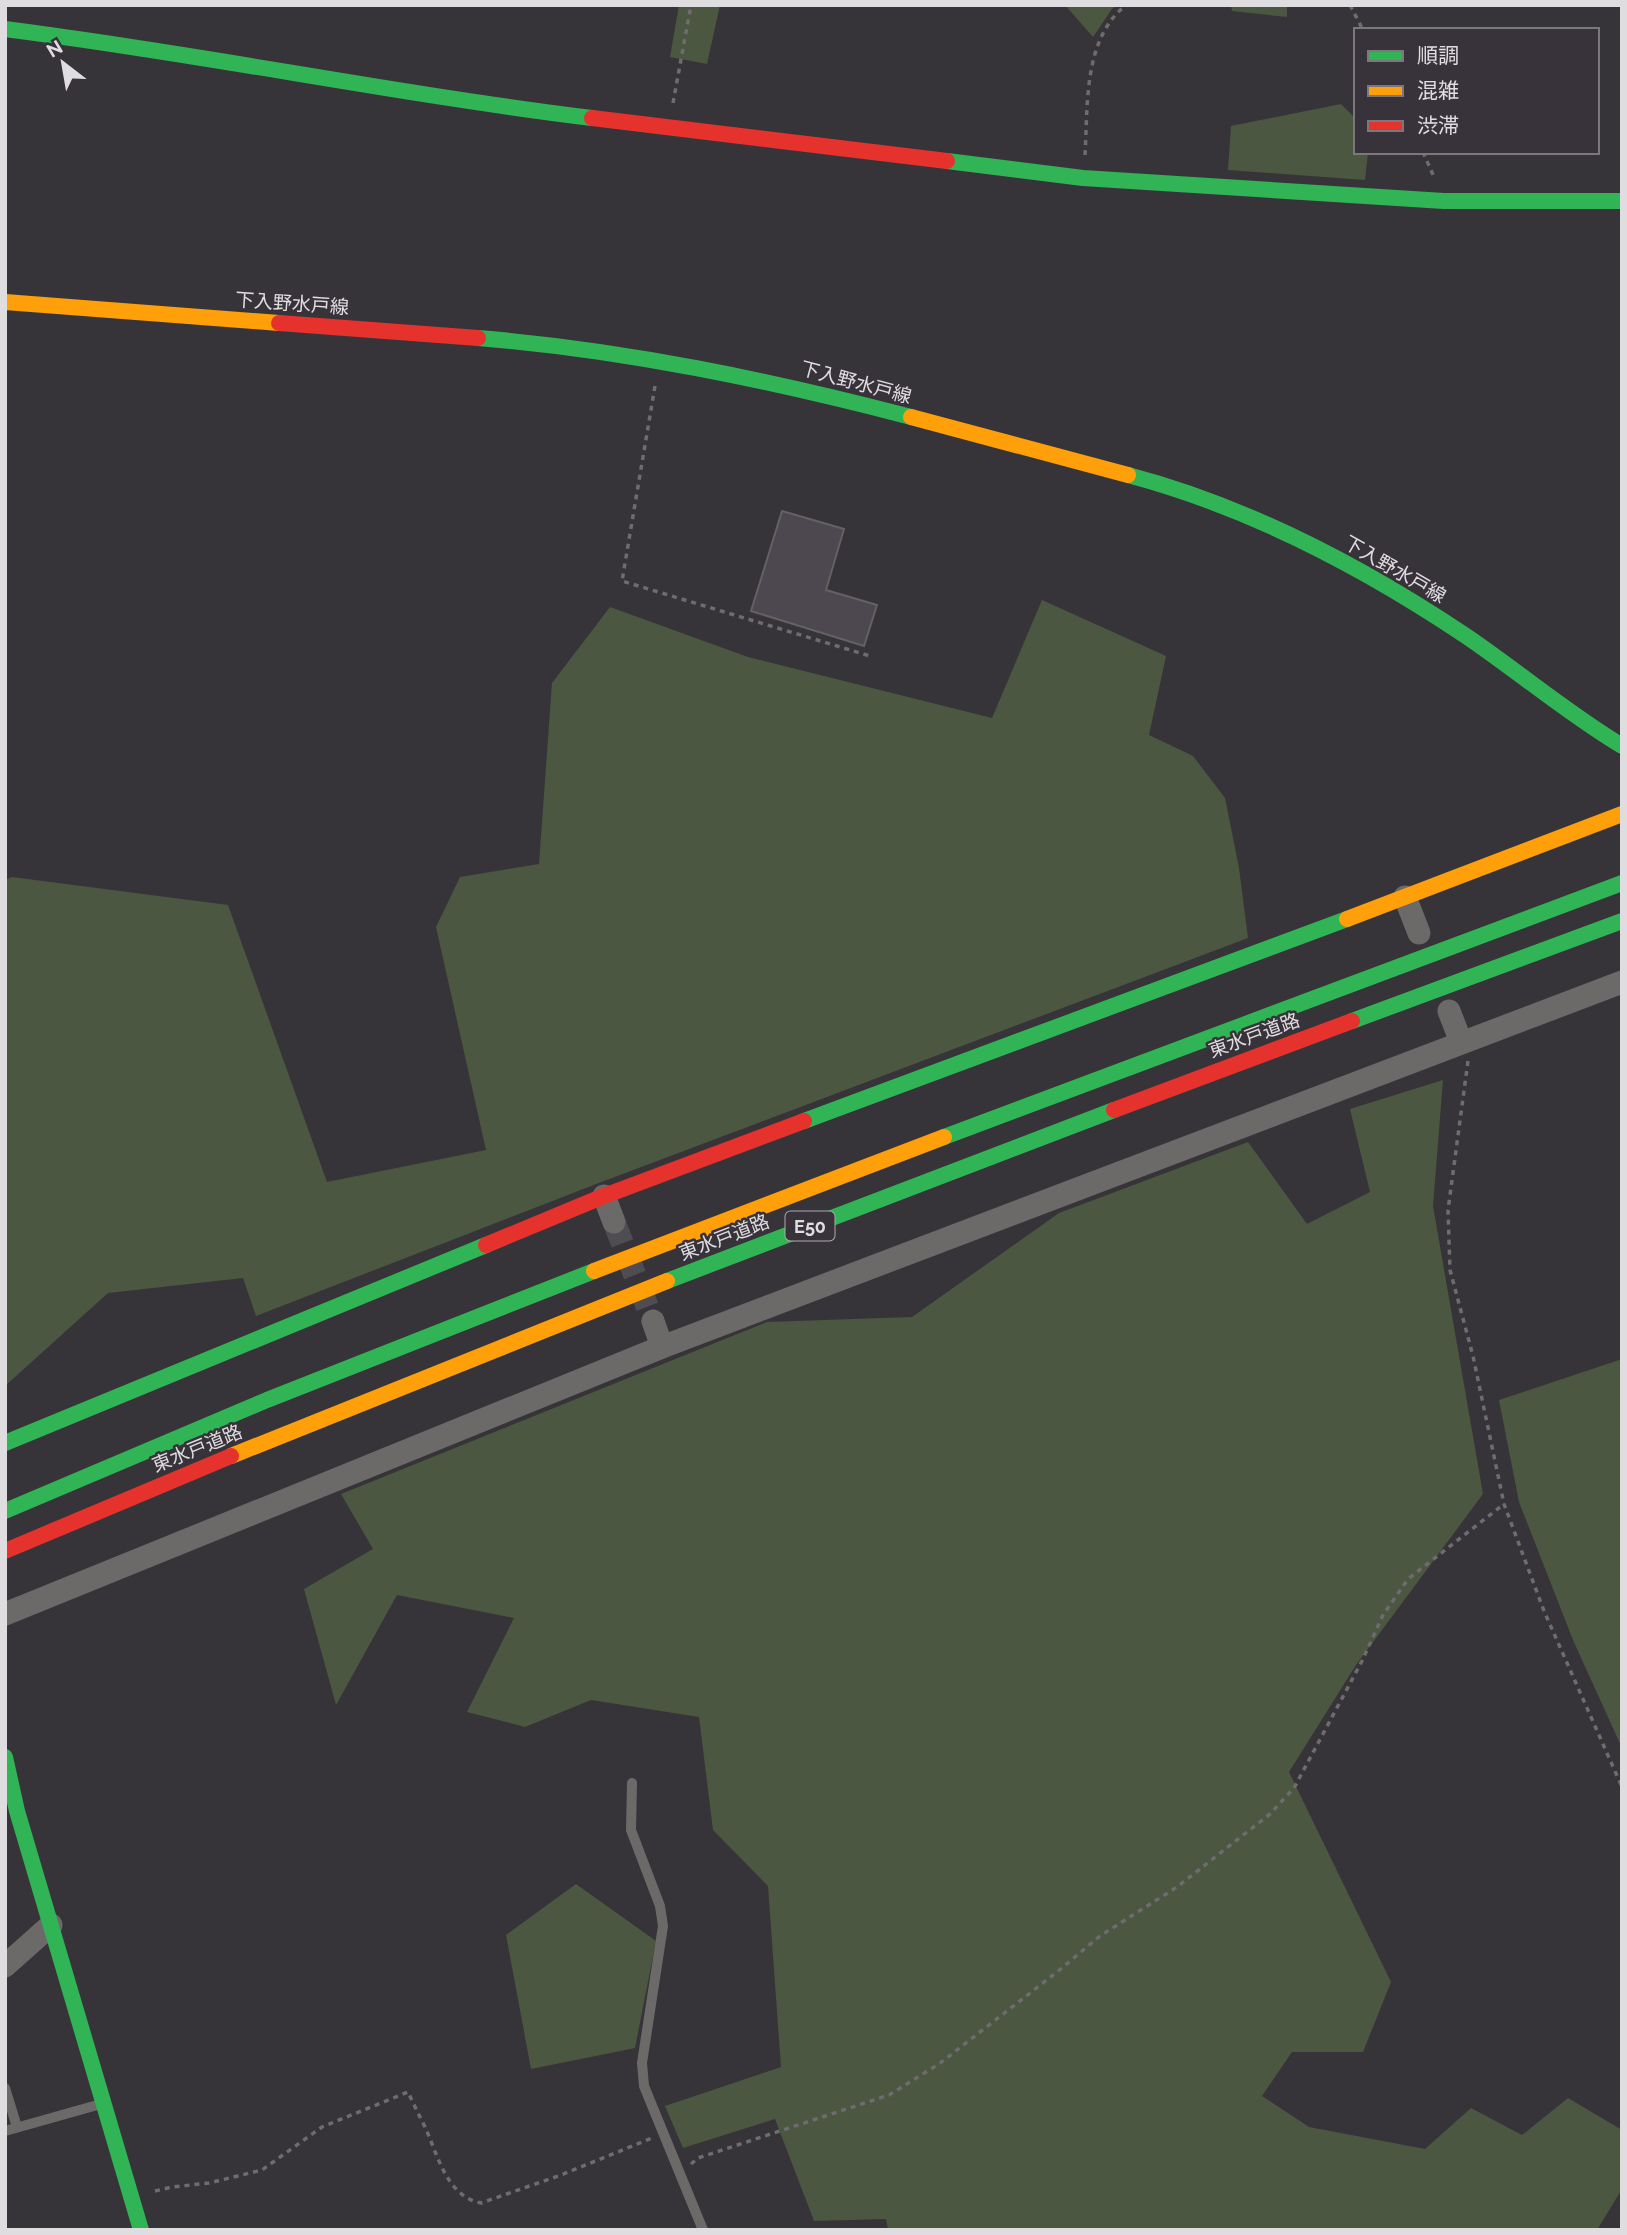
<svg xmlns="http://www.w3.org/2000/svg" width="1627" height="2235" viewBox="0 0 1627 2235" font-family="Raleway,'Noto Sans JP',sans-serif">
	<rect width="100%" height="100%" fill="#373439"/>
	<g fill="#4b5740">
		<polygon points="679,5 720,5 707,64 670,57"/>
		<polygon points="1065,5 1117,5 1112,9 1093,37"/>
		<polygon points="1231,5 1287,5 1287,17 1232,11"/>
		<polygon points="1341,104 1356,119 1356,152 1368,152 1365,180 1228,170 1231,126"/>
		<polygon points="1042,600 1166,656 1149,735 1193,756 1225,798 1239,868 1248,938 604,1181 256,1316 243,1278 108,1293 5,1386 5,880 12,877 228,905 327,1182 486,1150 436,927 460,877 539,864 552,683 610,607 748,657 992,718"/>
		<polygon points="1443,1080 1433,1206 1483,1494 1356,1665 1289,1772 1391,1982 1363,2052 1292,2052 1262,2096 1309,2127 1425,2149 1471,2108 1522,2135 1568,2098 1622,2130 1622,2189 1597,2230 888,2230 886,2219 814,2221 775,2119 683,2148 665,2106 781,2067 768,1886 713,1830 699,1717 591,1700 525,1727 467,1712 514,1618 397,1595 336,1705 304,1589 373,1549 341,1494 767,1322 912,1317 1059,1213 1248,1142 1307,1224 1370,1192 1350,1109"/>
		<polygon points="1622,1359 1622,1748 1573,1640 1519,1502 1499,1400"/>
		<polygon points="576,1884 656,1941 635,2048 531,2069 506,1935"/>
	</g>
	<polygon fill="#4d4850" stroke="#646165" stroke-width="2" points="782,511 844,529 826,590 877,605 864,646 751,611"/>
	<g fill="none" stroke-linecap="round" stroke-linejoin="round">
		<polyline stroke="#504d52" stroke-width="23" stroke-dasharray="23 11" stroke-linecap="butt" points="614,1222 653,1321"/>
		<g stroke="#6e6c6e" stroke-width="3.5" stroke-dasharray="5 5" stroke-linecap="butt">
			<polyline points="1350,5 1363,30"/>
			<polyline points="673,103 691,5"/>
			<polyline points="1423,152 1434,177"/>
			<path d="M1085,155C1088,105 1083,39 1126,5"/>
			<polyline points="655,386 622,581 870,656"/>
			<polyline points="1468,1061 1448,1210 1450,1270 1473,1356 1504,1504 1544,1611 1622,1787"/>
			<polyline points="691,2164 698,2158 889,2095 939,2064 1057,1972 1100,1936 1177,1887 1270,1814 1294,1788 1362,1661 1383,1615 1408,1579 1504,1504"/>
			<path d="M155,2191L172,2187L209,2183L262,2170L322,2127L408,2092C413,2103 419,2115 425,2127C438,2155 446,2196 481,2203L561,2175L652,2138"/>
		</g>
		<g stroke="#6b6a69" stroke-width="10">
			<polyline points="632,1783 631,1830 660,1906 663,1926 642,2063 644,2086 703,2230"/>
			<polyline points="5,2088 17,2127"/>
			<polyline points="5,2131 101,2104"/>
		</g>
		<g stroke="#6b6a69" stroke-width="23">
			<polyline points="1405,897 1419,933"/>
			<polyline points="1449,1011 1461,1042"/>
			<polyline points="604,1196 614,1222"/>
			<polyline points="653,1321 662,1347"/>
			<polyline points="5,1614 662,1347 1622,982"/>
			<polyline points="5,1966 51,1925"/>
		</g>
		<g stroke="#30b455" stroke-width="16">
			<path d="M5,29C202,54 396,94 592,118"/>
			<polyline points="947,161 1083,178 1444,201 1622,201"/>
			<path d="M478,338C625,350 769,380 911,417"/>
			<path d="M1128,475C1249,507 1363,567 1466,636C1519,672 1567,713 1622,746"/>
			<polyline points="1352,1021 1622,921"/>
			<polyline points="804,1121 1347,919"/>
			<polyline points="944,1137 1622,883"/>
			<polyline points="667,1281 1114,1110"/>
			<polyline points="5,1443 486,1245"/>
			<polyline points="5,1511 267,1400 594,1271"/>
			<polyline points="5,1757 17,1811 141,2230"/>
		</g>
		<g stroke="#ff9f0a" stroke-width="16">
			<polyline points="5,302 279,323"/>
			<polyline points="911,417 1128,475"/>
			<polyline points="1347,919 1622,814"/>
			<polyline points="594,1271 944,1137"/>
			<polyline points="231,1456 667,1281"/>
		</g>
		<g stroke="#e5322d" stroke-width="16">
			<polyline points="592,118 947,161"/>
			<polyline points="279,323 478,338"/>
			<polyline points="1114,1110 1352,1021"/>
			<polyline points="486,1245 604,1196 804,1121"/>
			<polyline points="5,1551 231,1456"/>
		</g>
	</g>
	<g text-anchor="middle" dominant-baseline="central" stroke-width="5" stroke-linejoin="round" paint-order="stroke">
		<rect fill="#38333a" stroke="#aeaaaf" stroke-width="2" x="785.5" y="1211.5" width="49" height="29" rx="5"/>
		<g font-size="18" font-weight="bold" fill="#e0dde1">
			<text x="810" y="1226">E50</text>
		</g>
		<g font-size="19" fill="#e0dde1" stroke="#38333a">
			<text transform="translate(292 303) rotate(4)">下入野水戸線</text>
			<text transform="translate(856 382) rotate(15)">下入野水戸線</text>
			<text transform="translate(1395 569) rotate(30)">下入野水戸線</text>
			<text transform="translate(1254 1035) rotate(-20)">東水戸道路</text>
			<text transform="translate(724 1237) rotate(-21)">東水戸道路</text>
			<text transform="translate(197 1448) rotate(-22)">東水戸道路</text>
		</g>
	</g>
	<rect width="1627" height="2235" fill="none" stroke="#e0dde1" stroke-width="14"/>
	<rect x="1354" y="28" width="245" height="126" fill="#38333a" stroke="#7b777d" stroke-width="2"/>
	<rect x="1368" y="51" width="35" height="10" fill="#30b455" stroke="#7b777d" stroke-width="2"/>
	<text x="1417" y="63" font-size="21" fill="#e0dde1">順調</text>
	<rect x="1368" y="86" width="35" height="10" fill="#ff9f0a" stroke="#7b777d" stroke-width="2"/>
	<text x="1417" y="98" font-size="21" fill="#e0dde1">混雑</text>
	<rect x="1368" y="121" width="35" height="10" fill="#e5322d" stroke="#7b777d" stroke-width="2"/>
	<text x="1417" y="133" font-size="21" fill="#e0dde1">渋滞</text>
	<g transform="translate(63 63) rotate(329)" stroke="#38333a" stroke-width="5" paint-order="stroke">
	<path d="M0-5L12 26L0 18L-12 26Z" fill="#e0dde1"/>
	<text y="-10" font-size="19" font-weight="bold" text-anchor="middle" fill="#e0dde1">N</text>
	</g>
</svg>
